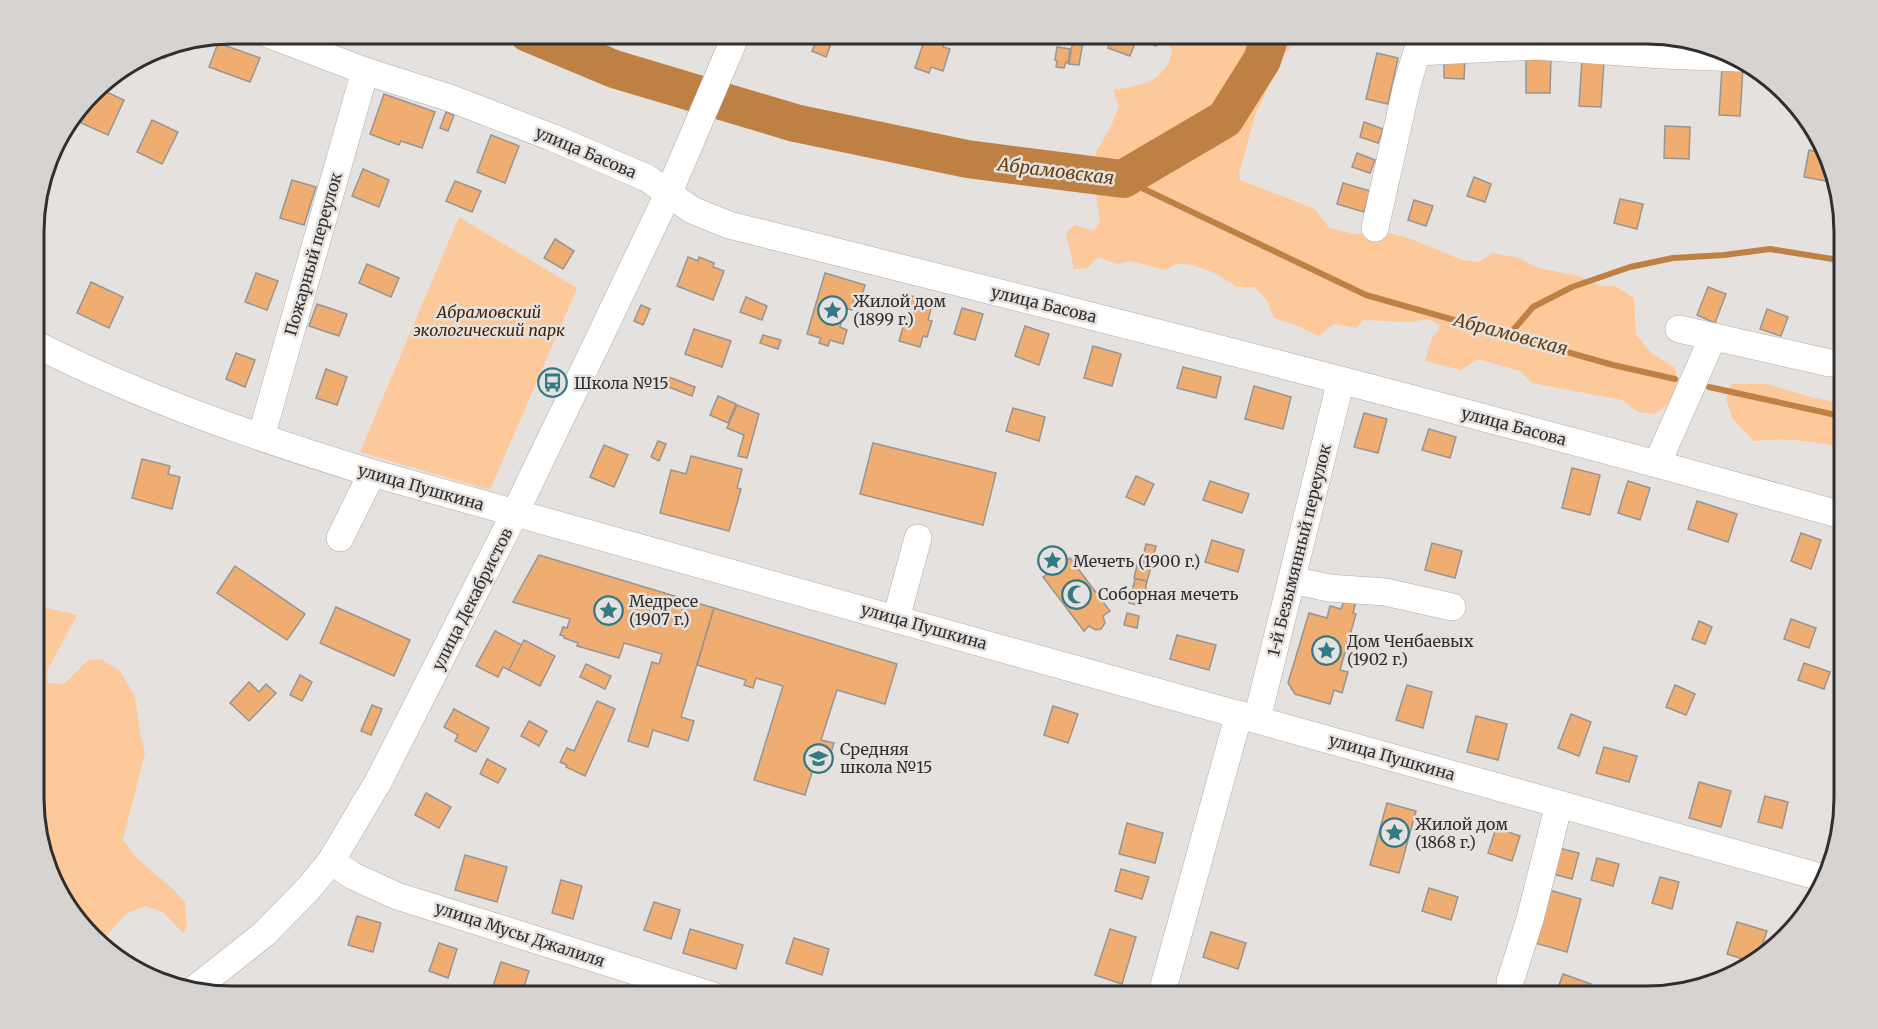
<svg xmlns="http://www.w3.org/2000/svg" width="1878" height="1029" viewBox="0 0 1878 1029" font-family="Merriweather,serif">
	<rect width="100%" height="100%" fill="#e5e1de"/>
	<g fill="#fdc89a">
		<path d="M1175,33H1304L1283,56L1256,113L1239,173L1240,180L1315,209L1329,228L1355,234L1385,232L1408,238L1462,260L1479,262L1493,253L1519,258L1538,268L1579,276L1601,286H1615L1634,298L1636,334L1651,353L1675,368L1679,388L1670,403L1654,414L1638,412L1622,400L1532,383L1520,371L1478,359L1461,370L1425,361L1432,338L1438,331L1440,325L1427,319L1411,322L1364,320L1356,328L1334,324L1318,336L1298,326L1274,318L1267,300L1254,287H1236C1226,277 1189,259 1174,265C1171,266 1169,268 1166,270L1130,261L1117,264L1098,257L1088,268L1074,269L1066,233L1075,225L1094,231L1100,221L1095,187L1096,152L1111,126L1119,106L1113,90C1140,86 1166,82 1172,51L1168,44Z"/>
		<polygon points="459,217 577,288 490,490 360,452"/>
		<path d="M1731,384H1767L1810,397L1845,404V448C1812,441 1788,437 1754,441L1733,419L1726,399Z"/>
		<polygon points="35,605 77,615 47,671 48,683 64,684 88,660 101,659 120,671 135,697 141,737 145,753 123,839 134,856 172,888 185,902 187,926 183,933 163,912 145,906 126,914 102,941 67,908 35,823"/>
	</g>
	<g fill="none" stroke-linecap="round" stroke-linejoin="round">
		<g stroke="#bf8044" stroke-width="6">
			<polyline points="1123,179 1366,295 1613,365 1675,379"/>
			<polyline points="1509,335 1533,307 1572,287 1630,267 1673,258 1724,255 1770,249 1845,261"/>
			<polyline points="1709,387 1845,417"/>
		</g>
		<polyline stroke="#bf8044" stroke-width="38" points="528,33 614,69 795,123 967,159 1123,179 1225,119 1262,60 1271,33"/>
	</g>
	<g fill="#f0ad71" stroke="#989592" stroke-width="1.5">
		<polygon points="895,33 948,33 943,47 950,49 943,71 931,67 929,73 915,68 923,44 895,34"/>
		<polygon points="1140,33 1161,33 1156,46 1138,39"/>
		<polygon points="1362,33 1389,33 1388,39 1362,37"/>
		<polygon points="1113,35 1135,43 1130,56 1108,48"/>
		<polygon points="817,39 831,44 826,57 812,51"/>
		<polygon points="1073,40 1083,42 1079,65 1069,64"/>
		<polygon points="218,43 260,58 250,82 209,67"/>
		<polygon points="171,45 165,58 151,51 156,48"/>
		<polygon points="1057,47 1070,49 1068,63 1066,62 1064,68 1056,67 1057,61 1055,60"/>
		<polygon points="1377,53 1398,58 1388,104 1366,99"/>
		<polygon points="1526,57 1551,57 1550,93 1526,93"/>
		<polygon points="1444,58 1465,59 1464,79 1444,78"/>
		<polygon points="1582,60 1604,61 1601,107 1579,106"/>
		<polygon points="1722,67 1743,68 1740,116 1719,115"/>
		<polygon points="98,88 124,100 108,135 81,123"/>
		<polygon points="384,94 435,112 422,148 401,141 399,145 370,134"/>
		<polygon points="446,112 454,115 448,131 440,128"/>
		<polygon points="152,120 178,132 162,164 137,152"/>
		<polygon points="1364,122 1383,129 1378,143 1360,137"/>
		<polygon points="1665,126 1690,127 1689,159 1664,158"/>
		<polygon points="491,135 519,146 505,183 477,172"/>
		<polygon points="1809,150 1822,153 1831,179 1831,182 1804,177"/>
		<polygon points="1357,153 1375,160 1370,173 1352,167"/>
		<polygon points="363,169 389,180 379,207 352,196"/>
		<polygon points="1474,177 1491,184 1485,202 1467,196"/>
		<polygon points="292,180 316,187 304,225 280,218"/>
		<polygon points="455,181 481,191 472,212 446,201"/>
		<polygon points="1343,183 1370,191 1364,212 1337,204"/>
		<polygon points="1620,199 1643,204 1637,229 1614,223"/>
		<polygon points="1414,200 1433,206 1426,226 1408,220"/>
		<polygon points="555,239 574,251 563,269 544,258"/>
		<polygon points="688,257 698,261 699,257 714,263 713,267 724,271 713,300 677,286"/>
		<polygon points="367,264 399,278 391,297 359,283"/>
		<polygon points="256,273 278,281 267,310 245,302"/>
		<polygon points="825,273 865,285 861,299 855,298 852,310 845,308 840,327 847,330 843,344 830,340 828,346 819,343 821,338 807,334"/>
		<polygon points="91,282 123,297 109,328 77,313"/>
		<polygon points="1708,287 1726,294 1715,323 1697,315"/>
		<polygon points="912,296 933,302 928,320 932,321 927,337 923,336 920,347 899,341"/>
		<polygon points="746,297 767,306 762,320 740,312"/>
		<polygon points="317,304 347,314 339,336 309,326"/>
		<polygon points="641,305 650,309 643,325 634,321"/>
		<polygon points="962,308 983,314 975,340 954,334"/>
		<polygon points="1767,309 1788,317 1781,336 1760,329"/>
		<polygon points="1025,326 1049,334 1039,365 1015,356"/>
		<polygon points="694,329 731,341 722,367 685,354"/>
		<polygon points="763,335 781,340 778,349 760,343"/>
		<polygon points="1093,346 1121,354 1112,386 1084,378"/>
		<polygon points="236,353 255,360 245,387 226,379"/>
		<polygon points="1183,367 1221,377 1216,398 1177,388"/>
		<polygon points="326,369 347,377 337,405 316,398"/>
		<polygon points="669,377 695,387 692,396 666,386"/>
		<polygon points="1254,386 1291,397 1283,429 1245,419"/>
		<polygon points="718,396 736,404 728,423 710,415"/>
		<polygon points="737,405 759,414 747,458 738,456 744,435 727,428"/>
		<polygon points="1013,408 1045,417 1039,441 1006,431"/>
		<polygon points="1364,413 1387,419 1378,453 1354,447"/>
		<polygon points="1429,429 1456,437 1450,458 1422,450"/>
		<polygon points="658,441 666,444 659,461 651,457"/>
		<polygon points="873,443 996,473 983,525 860,494"/>
		<polygon points="604,445 628,455 614,487 590,477"/>
		<polygon points="691,456 742,469 737,488 741,489 729,531 660,513 671,470 686,474"/>
		<polygon points="142,459 170,466 168,474 180,477 172,509 132,498"/>
		<polygon points="1572,468 1600,475 1590,515 1562,508"/>
		<polygon points="1136,476 1154,484 1144,505 1126,497"/>
		<polygon points="1210,481 1249,494 1242,513 1203,500"/>
		<polygon points="1628,481 1650,488 1640,520 1618,513"/>
		<polygon points="1697,501 1737,514 1728,542 1688,529"/>
		<polygon points="1801,533 1821,540 1811,569 1791,561"/>
		<polygon points="1212,540 1244,550 1238,572 1205,562"/>
		<polygon points="1432,543 1462,551 1455,578 1425,570"/>
		<polygon points="1146,544 1156,546 1152,563 1142,561"/>
		<polygon points="539,555 714,608 681,717 694,721 688,741 653,730 648,747 628,741 652,662 659,664 662,654 624,643 619,658 577,646 578,643 564,638 564,636 560,635 563,627 567,628 570,619 513,602"/>
		<polygon points="1070,558 1110,611 1103,616 1105,623 1101,629 1096,630 1089,626 1084,631 1043,577 1050,573 1048,567 1051,561 1059,559 1064,562"/>
		<polygon points="1138,561 1152,564 1147,581 1134,578"/>
		<polygon points="235,566 305,614 287,640 217,593"/>
		<polygon points="1135,579 1147,581 1142,606 1129,603"/>
		<polygon points="1345,597 1356,601 1353,613 1356,614 1340,670 1348,672 1342,693 1334,690 1330,704 1295,694 1288,683 1309,613 1327,618 1330,606 1341,609"/>
		<polygon points="336,607 410,640 394,676 320,643"/>
		<polygon points="714,608 897,664 885,704 837,690 821,740 834,743 825,772 813,769 805,795 754,780 783,686 756,678 753,688 744,685 746,680 697,665"/>
		<polygon points="1127,613 1139,616 1137,628 1124,625"/>
		<polygon points="1791,619 1816,628 1809,648 1784,639"/>
		<polygon points="1699,621 1712,627 1705,644 1692,639"/>
		<polygon points="495,631 522,645 509,670 503,667 498,677 476,666"/>
		<polygon points="1177,635 1216,645 1209,670 1170,659"/>
		<polygon points="524,640 555,656 540,686 509,670"/>
		<polygon points="1804,663 1830,672 1824,689 1798,680"/>
		<polygon points="586,664 611,676 605,689 580,677"/>
		<polygon points="300,675 312,682 302,701 290,695"/>
		<polygon points="249,682 259,692 266,684 276,693 249,721 230,703"/>
		<polygon points="1407,685 1432,692 1423,728 1396,720"/>
		<polygon points="1675,685 1695,694 1686,715 1666,707"/>
		<polygon points="597,701 615,709 585,776 566,767 567,765 560,762 567,748 574,751"/>
		<polygon points="372,705 382,709 371,735 361,731"/>
		<polygon points="1053,706 1078,714 1068,743 1044,735"/>
		<polygon points="454,709 489,728 476,752 455,741 458,735 444,727"/>
		<polygon points="1571,714 1591,722 1579,756 1558,748"/>
		<polygon points="1476,716 1507,724 1498,760 1467,752"/>
		<polygon points="529,721 547,731 539,746 521,736"/>
		<polygon points="1604,747 1637,756 1629,782 1596,773"/>
		<polygon points="487,759 506,769 498,783 480,774"/>
		<polygon points="1699,782 1731,791 1721,827 1689,818"/>
		<polygon points="426,793 451,807 439,828 415,815"/>
		<polygon points="1765,796 1788,802 1782,828 1758,822"/>
		<polygon points="1387,803 1416,811 1399,873 1370,865"/>
		<polygon points="1127,823 1163,833 1155,863 1119,854"/>
		<polygon points="1496,828 1520,836 1512,861 1488,853"/>
		<polygon points="1555,847 1579,853 1572,879 1549,873"/>
		<polygon points="465,855 507,867 497,902 455,890"/>
		<polygon points="1597,858 1619,864 1613,886 1591,880"/>
		<polygon points="1121,869 1149,877 1142,899 1115,891"/>
		<polygon points="1660,877 1679,882 1672,909 1652,903"/>
		<polygon points="561,880 582,886 573,919 552,913"/>
		<polygon points="1429,888 1458,897 1451,920 1422,911"/>
		<polygon points="1549,890 1581,899 1567,952 1535,943"/>
		<polygon points="654,902 680,910 671,939 644,930"/>
		<polygon points="357,916 381,923 373,952 348,945"/>
		<polygon points="1737,922 1767,931 1756,963 1727,954"/>
		<polygon points="690,929 743,945 736,969 683,953"/>
		<polygon points="1110,929 1136,937 1122,984 1095,975"/>
		<polygon points="1211,932 1246,943 1238,969 1203,957"/>
		<polygon points="794,938 829,949 822,975 786,963"/>
		<polygon points="439,943 457,949 448,978 429,971"/>
		<polygon points="501,962 529,971 521,996 490,995"/>
		<polygon points="1563,974 1591,984 1586,996 1555,996"/>
	</g>
	<g fill="none" stroke-linecap="round" stroke-linejoin="round">
		<defs>
			<g id="minor">
				<path d="M265,33L365,71L450,98L551,137L647,178L692,210L729,225C1102,318 1474,412 1845,516"/>
				<polyline points="1375,228 1407,85 1417,52 1537,46 1662,55 1740,58"/>
				<polyline points="1679,329 1830,363"/>
				<path d="M35,344C142,398 257,438 372,473L1824,878"/>
				<polyline points="261,437 365,71"/>
				<polyline points="1657,464 1713,337"/>
				<polyline points="340,538 372,473"/>
				<polyline points="1292,580 1329,588 1385,592 1452,607"/>
				<polyline points="896,619 918,538"/>
				<polyline points="1257,719 1341,380"/>
				<polyline points="331,861 353,876 397,896 714,996"/>
				<polyline points="1510,982 1530,919 1559,804"/>
				<polyline points="197,987 264,934 310,887 331,861 378,782 515,513 594,349 669,192 737,33"/>
				<polyline points="1161,996 1239,714"/>
			</g>
		</defs>
		<use href="#minor" stroke="#aeaba8" stroke-width="28"/>
		<use href="#minor" stroke="#fff" stroke-width="27"/>
	</g>
	<defs>
		<symbol id="sight-ring" viewBox="-11 -11 22 22"><circle r="9.5" fill="#e5e1de" stroke="#337986" stroke-width="1.5"/><path d="M0-6L1.8-2.2L6-1.7L2.9 1.2L3.7 5.4L0 3.3L-3.7 5.4L-2.9 1.2L-6-1.7L-1.8-2.2Z" fill="#337986"/></symbol>
		<symbol id="bus-ring" viewBox="-11 -11 22 22"><circle r="9.5" fill="#e5e1de" stroke="#337986" stroke-width="1.5"/><path d="M-5-6H5V4H4V6H2V4H-2V6H-4V4H-5ZM-3.5-4V0h7V-4ZM-3.5 1.2v1.5H-2V1.2ZM2 1.2v1.5H3.5V1.2Z" fill="#337986"/></symbol>
		<symbol id="mosque-ring" viewBox="-11 -11 22 22"><circle r="9.5" fill="#e5e1de" stroke="#337986" stroke-width="1.5"/><path d="M3.5-4.9A6 6 0 1 0 3.5 4.9A5 5 0 1 1 3.5-4.9Z" fill="#337986"/></symbol>
		<symbol id="school-ring" viewBox="-11 -11 22 22"><circle r="9.5" fill="#e5e1de" stroke="#337986" stroke-width="1.5"/><path d="M0-5L7-2L0 1L-7-2ZM-4 1L0 2.5L4 1V4Q0 6-4 4Z" fill="#337986"/></symbol>
	</defs>
	<g fill-rule="evenodd">
		<use href="#sight-ring" x="816" y="294" width="33" height="33"/>
		<use href="#bus-ring" x="536" y="366" width="33" height="33"/>
		<use href="#sight-ring" x="1036" y="544" width="33" height="33"/>
		<use href="#mosque-ring" x="1060" y="578" width="33" height="33"/>
		<use href="#sight-ring" x="592" y="594" width="33" height="33"/>
		<use href="#sight-ring" x="1310" y="634" width="33" height="33"/>
		<use href="#school-ring" x="802" y="742" width="33" height="33"/>
		<use href="#sight-ring" x="1378" y="816" width="33" height="33"/>
	</g>
	<g text-anchor="middle" dominant-baseline="central" stroke-width="5" stroke-linejoin="round" paint-order="stroke">
		<g font-size="16" fill="#312f2e" stroke="#e5e1de">
			<text transform="translate(586 152) rotate(23)">улица Басова</text>
			<text transform="translate(313 254) rotate(-74)">Пожарный переулок</text>
			<text transform="translate(1044 304) rotate(14)">улица Басова</text>
			<text transform="translate(1514 426) rotate(15)">улица Басова</text>
			<text transform="translate(421 487) rotate(16)">улица Пушкина</text>
			<text transform="translate(1299 550) rotate(-76)">1-й Безымянный переулок</text>
			<text transform="translate(472 599) rotate(-63)">улица Декабристов</text>
			<text transform="translate(924 626) rotate(16)">улица Пушкина</text>
			<text transform="translate(1392 757) rotate(16)">улица Пушкина</text>
			<text transform="translate(520 934) rotate(18)">улица Мусы Джалиля</text>
		</g>
		<g font-size="16" fill="#312f2e" stroke="#e5e1de" text-anchor="start">
			<text x="853" y="301">Жилой дом<tspan x="853" dy="18">(1899 г.)</tspan></text>
			<text x="574" y="383">Школа №15</text>
			<text x="1073" y="561">Мечеть (1900 г.)</text>
			<text x="1098" y="594">Соборная мечеть</text>
			<text x="629" y="601">Медресе<tspan x="629" dy="18">(1907 г.)</tspan></text>
			<text x="1347" y="641">Дом Ченбаевых<tspan x="1347" dy="18">(1902 г.)</tspan></text>
			<text x="840" y="749">Средняя<tspan x="840" dy="18">школа №15</tspan></text>
			<text x="1415" y="824">Жилой дом<tspan x="1415" dy="18">(1868 г.)</tspan></text>
		</g>
		<g font-size="16" font-style="italic" fill="#3f250a" stroke="#e5e1de">
			<text x="489" y="312">Абрамовский<tspan x="489" dy="18">экологический парк</tspan></text>
		</g>
		<g font-size="18" font-style="italic" fill="#663b0c" stroke="#e5e1de">
			<text transform="translate(1056 171) rotate(7)">Абрамовская</text>
			<text transform="translate(1511 334) rotate(15)">Абрамовская</text>
		</g>
	</g>
	<path d="M0 0H1878V1029H0ZM232 44H1646A188 188 0 0 1 1834 232V798A188 188 0 0 1 1646 986H232A188 188 0 0 1 44 798V232A188 188 0 0 1 232 44Z" fill="#d7d3d0" fill-rule="evenodd"/>
	<path fill="none" stroke="#312f2e" stroke-width="3" d="M232 44H1646A188 188 0 0 1 1834 232V798A188 188 0 0 1 1646 986H232A188 188 0 0 1 44 798V232A188 188 0 0 1 232 44Z"/>
</svg>
